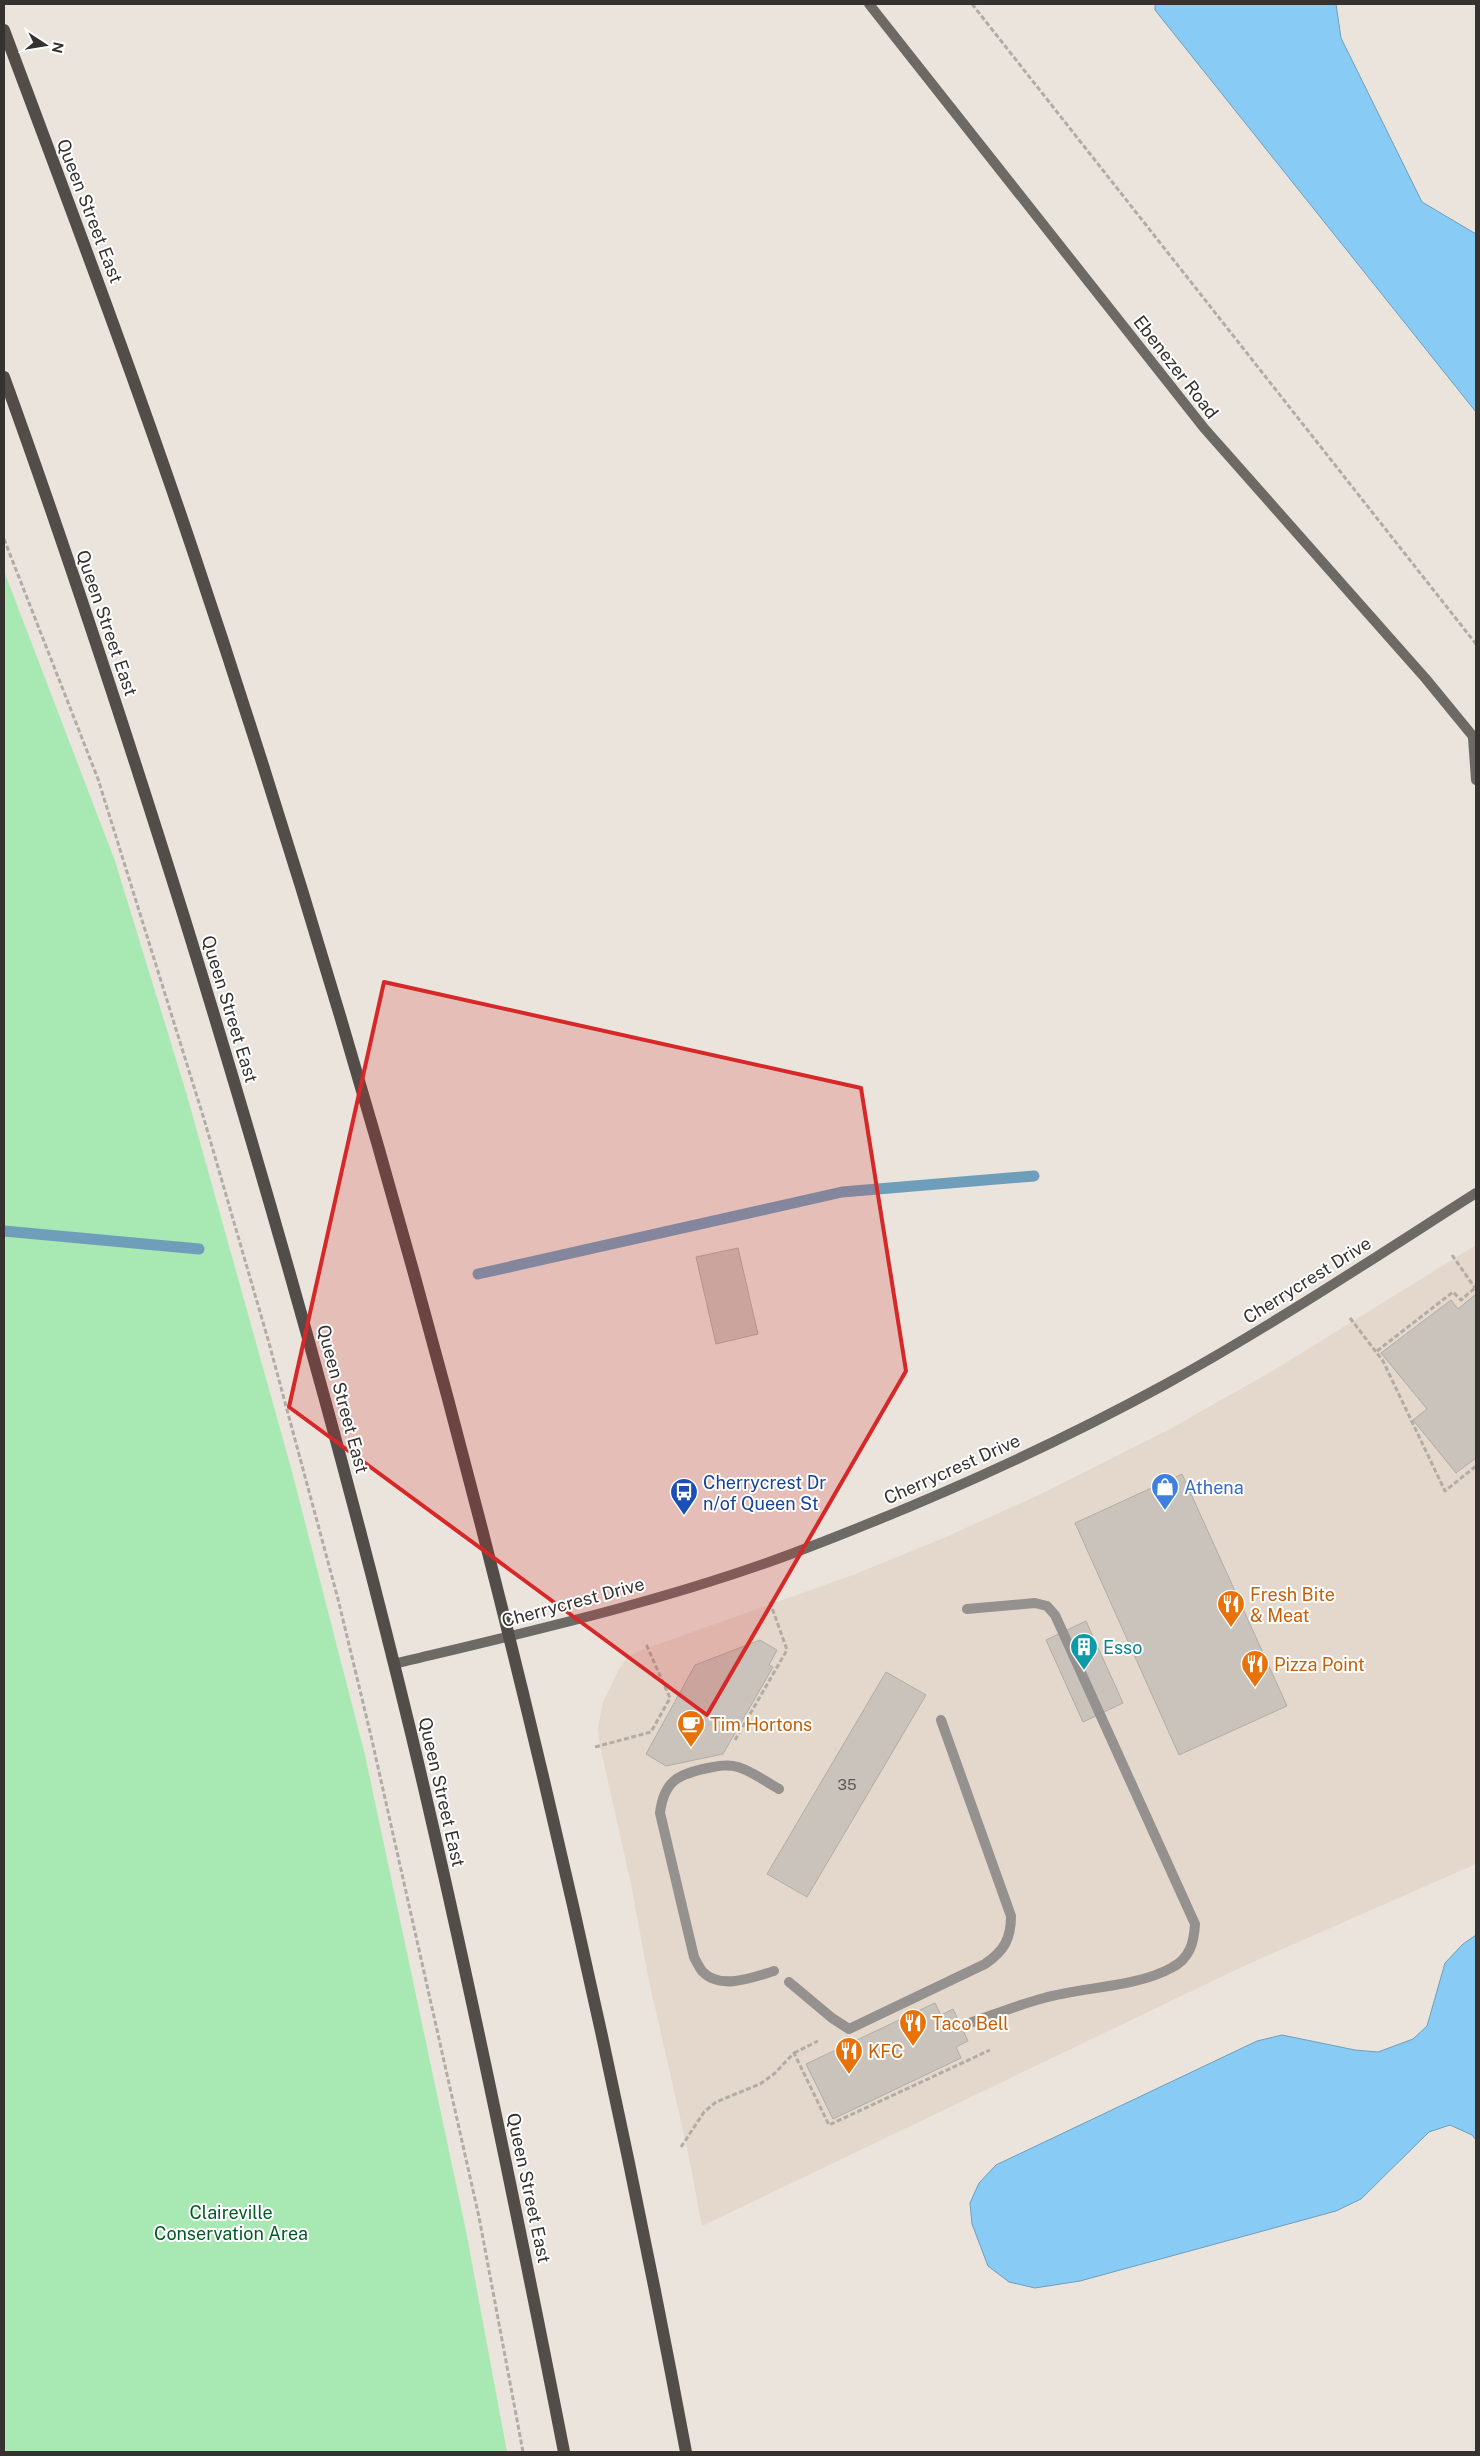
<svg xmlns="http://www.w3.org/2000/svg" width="1480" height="2456" viewBox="0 0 1480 2456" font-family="'Public Sans',sans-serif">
	<rect width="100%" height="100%" fill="#eae4dd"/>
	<polygon fill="#e4d8cc" points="1476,1245 1476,1864 1246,1965 702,2226 687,2148 649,1981 631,1884 599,1741 598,1728 603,1702 620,1667 628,1657 639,1651 853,1575 946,1537 1045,1492 1168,1430 1274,1370"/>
	<polygon fill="#a8e8b3" points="4,571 115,861 186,1092 291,1468 365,1755 466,2231 507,2452 4,2452"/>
	<g fill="#88ccf5" stroke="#6f9eba">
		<polygon points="1155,4 1336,4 1341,38 1422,202 1476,234 1476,412 1155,10"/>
		<polygon points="1476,1935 1476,2140 1472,2135 1450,2125 1429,2132 1361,2199 1336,2211 1080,2281 1035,2288 1009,2282 988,2266 972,2224 970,2203 979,2183 996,2165 1257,2041 1282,2035 1355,2050 1378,2052 1413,2039 1427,2026 1445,1963 1463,1944"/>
	</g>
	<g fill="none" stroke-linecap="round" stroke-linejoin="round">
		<g stroke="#6f9eba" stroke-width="11">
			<polyline points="4,1231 199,1249"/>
			<polyline points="478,1274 842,1192 1034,1176"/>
		</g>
	</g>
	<g fill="#c9c3bc" stroke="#b2aca5">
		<polygon points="738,1248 758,1334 716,1344 696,1257"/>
		<polygon points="1476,1294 1476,1458 1456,1473 1413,1420 1427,1409 1381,1353 1451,1300 1458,1309"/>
		<polygon points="1182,1474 1287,1706 1179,1755 1075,1523"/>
		<polygon points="1086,1621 1123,1703 1083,1722 1046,1640"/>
		<polygon points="760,1640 777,1650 769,1665 773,1667 723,1754 666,1766 646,1754 695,1665"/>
		<polygon points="886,1672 926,1695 807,1897 767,1874"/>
		<polygon points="935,2003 941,2015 953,2009 968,2041 956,2047 961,2058 833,2119 806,2064"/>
	</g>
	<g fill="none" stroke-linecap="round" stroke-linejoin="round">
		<g stroke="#b1aca6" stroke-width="3" stroke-dasharray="5 2.5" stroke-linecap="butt">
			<polyline points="972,4 1476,644"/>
			<polyline points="4,539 98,779 204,1119 269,1343 338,1599 371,1736 479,2217 523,2452"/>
			<polyline points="1452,1255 1475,1288"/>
			<polyline points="1350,1318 1383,1361 1445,1491 1476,1466"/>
			<polyline points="1377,1351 1453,1292 1461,1300 1476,1287"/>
			<polyline points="735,1740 787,1650 770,1602"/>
			<polyline points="595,1747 651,1732 670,1698 646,1644"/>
			<polyline points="794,2053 818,2041"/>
			<polyline points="681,2147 704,2112 716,2102 760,2084 774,2074 794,2053 829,2125 990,2050"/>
		</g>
		<g stroke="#94918e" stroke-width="10">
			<path d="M774,1971C754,1977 720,1991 702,1971C699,1967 696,1961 694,1957L660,1813C664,1781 678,1774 708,1768C718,1766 728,1764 738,1767C752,1771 766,1782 779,1789"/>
			<path d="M789,1982L832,2018L849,2029L985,1964C1004,1951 1011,1939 1011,1916L941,1720"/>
			<path d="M964,2025C991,2016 1017,2005 1044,1998C1083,1987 1137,1987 1171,1968C1190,1959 1194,1942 1195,1924L1055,1615L1047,1606L1035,1603L967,1609"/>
		</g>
		<g stroke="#6d6965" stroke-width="10">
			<polyline points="869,4 1204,428 1426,679 1476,740"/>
			<polyline points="1473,738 1476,780"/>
			<path d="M394,1664C527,1632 662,1602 791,1554C918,1506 1047,1449 1166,1384C1273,1325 1374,1258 1476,1193"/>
		</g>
		<g stroke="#524d49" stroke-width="12">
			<path d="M4,30C69,204 135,378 194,554C402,1174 566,1809 686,2452"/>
			<path d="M4,377C69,556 128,738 185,920C268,1189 345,1460 411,1733C468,1971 517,2212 564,2452"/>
		</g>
	</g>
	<path fill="#d62828" fill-opacity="0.2" stroke="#d62828" stroke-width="4" stroke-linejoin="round" d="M384,982L861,1088L906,1371L707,1715L289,1407Z"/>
	<defs>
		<symbol id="shop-pin" viewBox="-11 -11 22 30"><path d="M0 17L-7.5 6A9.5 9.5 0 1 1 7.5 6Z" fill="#3f7fe0" stroke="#fff"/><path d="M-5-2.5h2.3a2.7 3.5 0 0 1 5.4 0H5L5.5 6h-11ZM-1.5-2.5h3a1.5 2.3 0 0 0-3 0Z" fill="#fff"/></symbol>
		<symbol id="bus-pin" viewBox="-11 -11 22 30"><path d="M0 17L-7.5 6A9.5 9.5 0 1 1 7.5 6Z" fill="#1a4fb4" stroke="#fff"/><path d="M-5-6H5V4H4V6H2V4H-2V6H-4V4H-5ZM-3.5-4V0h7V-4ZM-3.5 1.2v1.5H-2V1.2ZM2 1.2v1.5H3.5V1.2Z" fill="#fff"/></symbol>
		<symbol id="restaurant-pin" viewBox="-11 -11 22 30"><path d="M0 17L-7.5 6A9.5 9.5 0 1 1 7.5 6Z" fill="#e8710a" stroke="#fff"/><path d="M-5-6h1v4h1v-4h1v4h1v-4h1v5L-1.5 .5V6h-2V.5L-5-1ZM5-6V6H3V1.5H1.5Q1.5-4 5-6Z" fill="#fff"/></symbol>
		<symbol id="building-pin" viewBox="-11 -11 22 30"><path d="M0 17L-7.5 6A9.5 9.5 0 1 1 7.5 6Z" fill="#0f9aa8" stroke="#fff"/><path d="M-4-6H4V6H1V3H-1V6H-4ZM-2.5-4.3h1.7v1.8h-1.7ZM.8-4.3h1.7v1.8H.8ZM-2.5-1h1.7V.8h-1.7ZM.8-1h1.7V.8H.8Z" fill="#fff"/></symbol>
		<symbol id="cafe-pin" viewBox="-11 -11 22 30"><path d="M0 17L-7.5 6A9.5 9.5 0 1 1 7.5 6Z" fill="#e8710a" stroke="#fff"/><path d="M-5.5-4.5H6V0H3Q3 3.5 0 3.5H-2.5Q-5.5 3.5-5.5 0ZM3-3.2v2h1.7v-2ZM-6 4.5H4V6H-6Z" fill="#fff"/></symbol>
	</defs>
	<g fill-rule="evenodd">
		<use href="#shop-pin" x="1149" y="1471" width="32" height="43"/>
		<use href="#bus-pin" x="668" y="1476" width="32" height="43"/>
		<use href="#restaurant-pin" x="1215" y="1588" width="32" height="43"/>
		<use href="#building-pin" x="1068" y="1631" width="32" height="43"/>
		<use href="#restaurant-pin" x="1239" y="1648" width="32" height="43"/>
		<use href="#cafe-pin" x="675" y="1708" width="32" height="43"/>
		<use href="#restaurant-pin" x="897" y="2007" width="32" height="43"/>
		<use href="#restaurant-pin" x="833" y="2035" width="32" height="43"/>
	</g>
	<g text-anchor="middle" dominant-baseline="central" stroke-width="4" stroke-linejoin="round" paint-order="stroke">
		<g font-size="15" fill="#5a5653">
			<text x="847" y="1784">35</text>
		</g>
		<g font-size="18" fill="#353230" stroke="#fff">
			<text transform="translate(90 211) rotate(69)">Queen Street East</text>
			<text transform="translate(1176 367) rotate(52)">Ebenezer Road</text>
			<text transform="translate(107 623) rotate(71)">Queen Street East</text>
			<text transform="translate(230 1009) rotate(73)">Queen Street East</text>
			<text transform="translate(1307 1280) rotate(-32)">Cherrycrest Drive</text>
			<text transform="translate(343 1399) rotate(75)">Queen Street East</text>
			<text transform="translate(952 1469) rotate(-24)">Cherrycrest Drive</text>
			<text transform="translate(573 1602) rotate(-15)">Cherrycrest Drive</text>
			<text transform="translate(442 1792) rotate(77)">Queen Street East</text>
			<text transform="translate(529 2188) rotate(78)">Queen Street East</text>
		</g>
		<g font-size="18" fill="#164399" stroke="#fff" text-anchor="start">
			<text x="703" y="1482">Cherrycrest Dr<tspan x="703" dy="21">n/of Queen St</tspan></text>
		</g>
		<g font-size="18" fill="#366cbe" stroke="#fff" text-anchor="start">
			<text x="1184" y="1487">Athena</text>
		</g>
		<g font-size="18" fill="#c56008" stroke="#fff" text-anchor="start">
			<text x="1250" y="1594">Fresh Bite<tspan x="1250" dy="21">&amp; Meat</tspan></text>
			<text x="1274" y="1664">Pizza Point</text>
			<text x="710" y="1724">Tim Hortons</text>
			<text x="932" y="2023">Taco Bell</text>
			<text x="868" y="2051">KFC</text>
		</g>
		<g font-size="18" fill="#0d838f" stroke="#fff" text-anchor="start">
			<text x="1103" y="1647">Esso</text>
		</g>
		<g font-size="18" fill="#055b25" stroke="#fff">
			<text x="231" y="2212">Claireville<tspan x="231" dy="21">Conservation Area</tspan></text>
		</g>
	</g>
	<rect width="1480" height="2456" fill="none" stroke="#353230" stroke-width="10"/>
	<g transform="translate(45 45) rotate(102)" stroke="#ffffff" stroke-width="4" paint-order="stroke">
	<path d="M0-4L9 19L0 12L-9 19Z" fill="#353230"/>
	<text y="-8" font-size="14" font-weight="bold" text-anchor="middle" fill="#353230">N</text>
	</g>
</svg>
